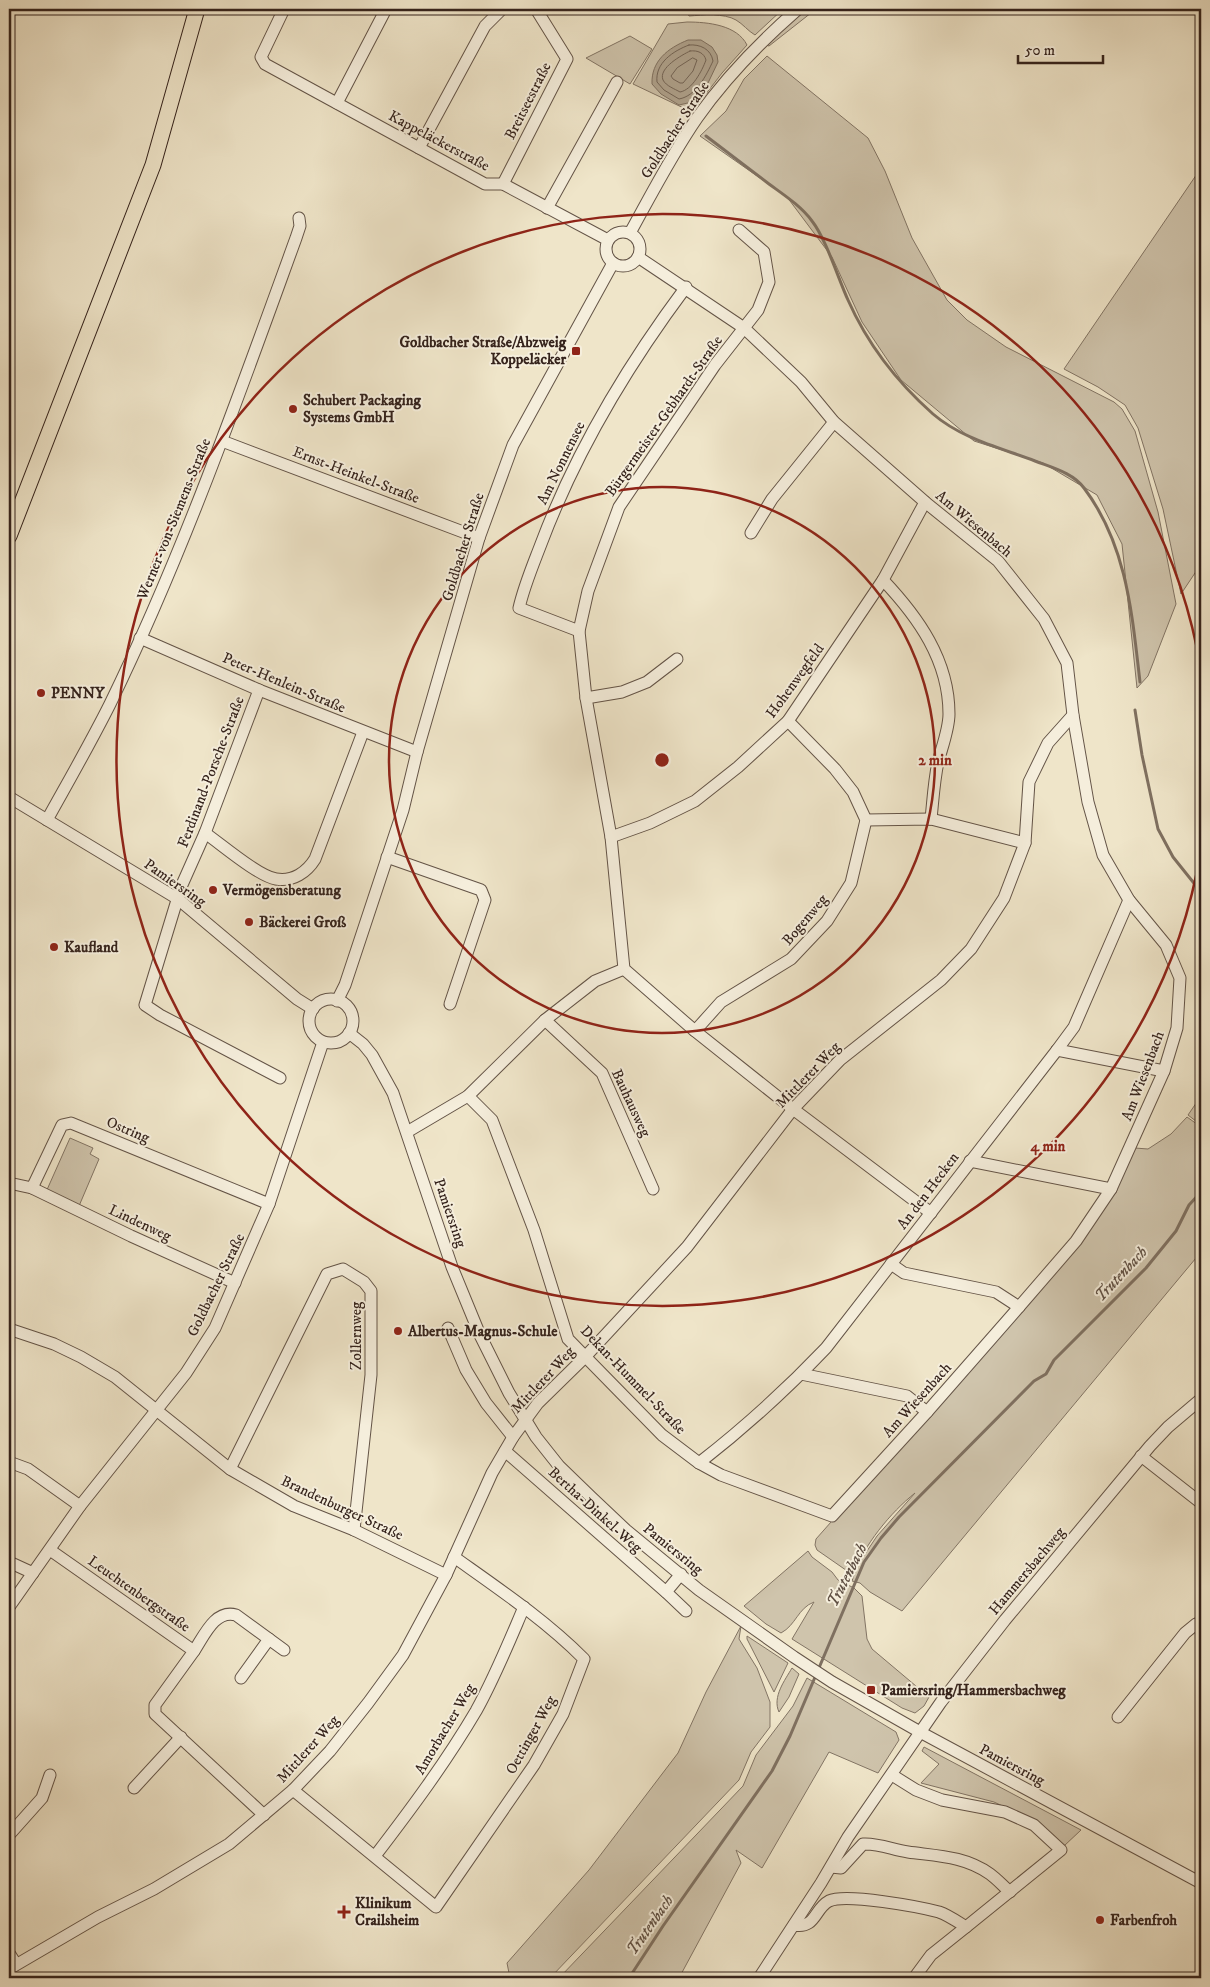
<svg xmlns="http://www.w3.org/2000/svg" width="1210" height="1987" viewBox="0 0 1210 1987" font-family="'IM FELL DW Pica',serif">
	<rect width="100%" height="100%" fill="#efe5c9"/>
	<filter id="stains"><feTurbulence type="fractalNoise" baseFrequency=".004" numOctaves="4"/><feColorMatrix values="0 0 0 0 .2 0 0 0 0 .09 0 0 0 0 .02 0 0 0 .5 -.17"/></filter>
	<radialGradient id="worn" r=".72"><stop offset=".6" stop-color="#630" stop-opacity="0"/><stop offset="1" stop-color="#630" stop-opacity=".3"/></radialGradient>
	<g fill="#cfc4ac" stroke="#827464">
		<path d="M685,9H783L755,35C748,31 743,24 736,20C724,13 703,15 689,16Z"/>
		<polygon points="803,9 816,9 769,46 766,45"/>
		<path d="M687,22C708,22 737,25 747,45L722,73L692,112L633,84L668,24Z"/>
		<polygon points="630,36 652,49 630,84 586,58"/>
		<polygon points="767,56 868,138 885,171 912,238 947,300 967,320 1006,347 1114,402 1122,409 1135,431 1158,512 1176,604 1148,676 1137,688 1122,544 1097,495 1043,463 974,441 901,380 862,322 832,257 787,197 700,136 726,111 744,79"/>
		<polygon points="1201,168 1201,564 1181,594 1163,509 1138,428 1125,405 1098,387 1064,369"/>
		<polygon points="1201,1096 1201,1125 1188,1115"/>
		<path d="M1187,1117L1201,1127V1252L902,1611L870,1592L860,1583L852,1581L857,1566L877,1536L915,1493C890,1513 864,1545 853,1575L817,1550L815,1545L816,1539L1078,1243L1135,1148L1148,1149L1171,1134Z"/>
		<polygon points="70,1138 93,1148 90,1154 99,1159 79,1206 46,1192"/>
		<path d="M808,1551L812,1557L832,1572L838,1580L854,1588L862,1596L867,1639L872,1649L929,1697L924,1706L915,1713L902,1708L792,1639L814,1602C798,1608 796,1625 781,1633L766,1624L744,1606Z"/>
		<polygon points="741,1626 739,1639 757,1668 770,1702 770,1727 751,1752 739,1780 550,1978 510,1978 507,1963 589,1870 678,1753 706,1692"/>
		<polygon points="747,1636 788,1663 774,1692 747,1639"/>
		<path d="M792,1668L799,1674L789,1697L779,1712C772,1697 785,1680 792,1668Z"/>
		<polygon points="807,1678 896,1732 899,1740 878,1773 829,1752 762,1868 736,1850 741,1863 679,1978 559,1978 743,1786 756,1755 793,1706"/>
		<polygon points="924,1747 1081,1830 1064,1846 1013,1811 994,1802 921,1783 939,1764 922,1751"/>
	</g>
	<path fill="#b0a38e" stroke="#7f7060" d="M688,40H701L712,47L717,55L718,62L708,83L692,102L679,105L661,94L652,84C651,61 668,48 688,40Z"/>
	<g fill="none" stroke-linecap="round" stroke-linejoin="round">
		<g stroke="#726355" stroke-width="1">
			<path d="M689,45C700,44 711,49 713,61C706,76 696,96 679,99L664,90L657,82C655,63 673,51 689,45Z"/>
			<path d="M690,51C698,50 704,53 706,60C702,71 692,90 680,92C675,89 666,86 663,80C658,68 682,55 690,51Z"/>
			<polygon points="693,58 697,60 693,71 683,83 680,83 673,79 671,76 677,68"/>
		</g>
		<g stroke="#7f7060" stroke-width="3">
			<path d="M706,136C727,152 748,168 769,184C784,195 801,206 812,221C826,239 838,278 848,300C867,343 898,383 933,414C962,439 1001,448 1035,461C1053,468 1073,473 1084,488C1127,545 1132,614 1140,682"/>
			<polyline points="1135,710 1142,755 1158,829 1173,857 1201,892"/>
			<polyline points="629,1978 663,1926 772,1771 790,1736 864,1562 881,1538 899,1517 1034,1381 1046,1374 1054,1360 1146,1268 1176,1231 1189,1205 1201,1192"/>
		</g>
		<defs>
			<g id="minor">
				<polyline points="284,9 261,57 265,64 485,184 503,184 608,240"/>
				<polyline points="337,103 386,9"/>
				<polyline points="419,148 485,26 502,9"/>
				<polyline points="503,184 567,59 536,9"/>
				<polyline points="547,208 617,82"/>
				<polyline points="739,230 764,252 769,282 758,310 715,365 619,507 588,591 579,631 586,698 611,837 624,969 695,1031 793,1109 931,1213"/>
				<circle cx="623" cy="249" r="17"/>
				<path d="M630,233C651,195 672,154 697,118C726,77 760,42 798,9"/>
				<polyline points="222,441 479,538"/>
				<polyline points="751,533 772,499 834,422"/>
				<path d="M883,580C918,617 949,660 949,714C949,729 942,747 938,762C934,781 933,800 931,819"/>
				<path d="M579,631L519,608C524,586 533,565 541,544C576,451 627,366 686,287"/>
				<polyline points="140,638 259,690 417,752"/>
				<polyline points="259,690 205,833 181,887 145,1005 160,1015 280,1078"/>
				<polyline points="586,698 622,692 647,682 677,659"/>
				<polyline points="9,797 178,899 297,999 313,1009"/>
				<path d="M47,820C68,782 90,744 110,704C183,554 239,395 296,238L300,226L299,218"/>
				<polyline points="866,820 931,819 1025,843"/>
				<path d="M205,833C221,844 258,876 276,879C293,882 307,872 315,859L363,732"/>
				<polyline points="611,837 650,823 695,801 738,767 788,721 883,580 925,502"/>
				<polyline points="387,857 481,890 485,900 450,1004"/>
				<circle cx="331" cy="1021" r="22"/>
				<polyline points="337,1001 345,985 403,810 417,752 479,538 513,445 613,263"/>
				<polyline points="545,1020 602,1073 653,1189"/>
				<polyline points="695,1031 721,1002 791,959 827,921 851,883 866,820 853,792 835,769 788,721"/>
				<polyline points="349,1033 363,1044 372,1055 393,1093 452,1267 480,1335 509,1393 536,1437 559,1466 591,1497 626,1530 699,1590 794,1657 832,1682 920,1732 1201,1883"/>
				<polyline points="1057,1050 1164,1071"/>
				<polyline points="468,1096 492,1120 534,1230 568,1339 662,1435 699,1463 721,1475 832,1516 927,1412 1019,1307 1076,1241 1111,1189 1164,1071 1177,1028 1180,978 1166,945 1129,900 1103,855 1088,802 1073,715 1067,663 1044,619 998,561 925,502 834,422 801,382 744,328 638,257"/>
				<polyline points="407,1132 468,1096 545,1020 595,981 624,969"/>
				<polyline points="970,1161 1111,1189"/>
				<polyline points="9,1183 32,1188 62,1125 71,1123 269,1204"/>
				<polyline points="32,1188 131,1236 235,1283"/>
				<polyline points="891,1264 904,1273 996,1292 1019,1307"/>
				<polyline points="448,1328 466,1370 486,1403 513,1437"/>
				<polyline points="9,1329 54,1344 81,1357 115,1377 230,1469 294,1506 354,1530 446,1575"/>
				<polyline points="801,1374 907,1396 927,1412"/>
				<polyline points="505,1451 666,1592 681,1574"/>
				<polyline points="1141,1456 1201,1503"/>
				<polyline points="9,1462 28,1469 80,1506"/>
				<path d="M699,1463C744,1428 786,1390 826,1348L1057,1050L1074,1027L1129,900"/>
				<polyline points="230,1469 327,1274 343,1269 364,1282 371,1291 371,1375 354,1530"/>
				<polyline points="50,1550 194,1651 155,1705 155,1714 264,1815"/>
				<polyline points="9,1562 33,1573"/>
				<polyline points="666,1592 686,1611"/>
				<polyline points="9,1607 80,1506 186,1373 215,1328 269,1204 323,1042"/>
				<path d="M194,1651C204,1636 215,1609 236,1615L284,1650"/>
				<polyline points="241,1678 269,1639"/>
				<polyline points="1118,1717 1185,1633 1196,1624 1201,1622"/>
				<polyline points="134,1788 181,1737"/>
				<path d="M293,1790L436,1907L534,1765L563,1714L584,1659C545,1620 499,1589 454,1557"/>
				<polyline points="9,1835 42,1798 50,1775"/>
				<path d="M375,1856C411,1809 446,1762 476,1711C495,1677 509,1642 524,1607"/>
				<path d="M831,1867L841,1868L863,1844C879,1843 893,1850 908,1852C937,1856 965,1856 990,1874C997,1879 1003,1886 1010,1892"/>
				<path d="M794,1925C816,1929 814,1909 829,1901C846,1893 920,1907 939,1912C948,1915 958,1922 966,1927L1061,1850L1034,1825L1005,1812L942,1800L916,1790L892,1775"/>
				<polyline points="9,1953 16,1964"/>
				<polyline points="9,1969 98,1917 154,1889 229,1844 293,1790 330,1751 368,1703 403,1655 446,1575 492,1473 513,1437 538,1403 585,1357 687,1247 793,1109 840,1060 941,980 971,949 1004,898 1025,843 1029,782 1048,743 1073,715"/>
				<polyline points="759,1978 821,1883 848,1837 941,1702 1005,1620 1150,1446 1168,1427 1201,1399"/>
				<polyline points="914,1978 931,1955 966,1927"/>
			</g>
			<polyline id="major" points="9,536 153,165 197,9"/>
		</defs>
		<use href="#minor" stroke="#645447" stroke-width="13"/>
		<use href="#major" stroke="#35231c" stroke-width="17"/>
		<use href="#minor" stroke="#f5eedc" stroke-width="11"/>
		<use href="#major" stroke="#efe5c9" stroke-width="15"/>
	</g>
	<g fill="none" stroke="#8f2418" stroke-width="2.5">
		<circle cx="662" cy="760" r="273"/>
		<path d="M1201 850A546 546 0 1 1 1201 670"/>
	</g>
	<g fill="#8f2418" stroke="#f5eedc" stroke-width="2">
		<rect x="571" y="346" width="10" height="10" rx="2.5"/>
		<circle cx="293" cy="409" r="5"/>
		<circle cx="41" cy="693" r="5"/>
		<circle cx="213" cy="890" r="5"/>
		<circle cx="249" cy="922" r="5"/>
		<circle cx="54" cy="947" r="5"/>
		<circle cx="398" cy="1331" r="5"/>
		<rect x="866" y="1685" width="10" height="10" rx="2.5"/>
		<path d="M341.5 1904.5h5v5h5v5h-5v5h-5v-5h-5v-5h5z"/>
		<circle cx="1100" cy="1920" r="5"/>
	</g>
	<g text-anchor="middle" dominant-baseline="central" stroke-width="4" stroke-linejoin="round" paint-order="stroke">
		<g font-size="15" fill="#35231c" stroke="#f5eedc">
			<text transform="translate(528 101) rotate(-63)">Breitseestraße</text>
			<text transform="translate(675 130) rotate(-57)">Goldbacher Straße</text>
			<text transform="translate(439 141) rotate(28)">Kappeläckerstraße</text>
			<text transform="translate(664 416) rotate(-55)">Bürgermeister-Gebhardt-Straße</text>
			<text transform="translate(561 463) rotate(-64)">Am Nonnensee</text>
			<text transform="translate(356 475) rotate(21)">Ernst-Heinkel-Straße</text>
			<text transform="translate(174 519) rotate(-68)">Werner-von-Siemens-Straße</text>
			<text transform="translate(974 524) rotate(40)">Am Wiesenbach</text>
			<text transform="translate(463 547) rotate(-73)">Goldbacher Straße</text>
			<text transform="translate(795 681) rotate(-54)">Hohenwegfeld</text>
			<text transform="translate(284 683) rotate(23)">Peter-Henlein-Straße</text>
			<text transform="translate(211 772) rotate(-69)">Ferdinand-Porsche-Straße</text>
			<text transform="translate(175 883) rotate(35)">Pamiersring</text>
			<text transform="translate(805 920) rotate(-50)">Bogenweg</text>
			<text transform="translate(808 1075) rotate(-46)">Mittlerer Weg</text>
			<text transform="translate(1143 1076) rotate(-69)">Am Wiesenbach</text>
			<text transform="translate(631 1103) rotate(65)">Bauhausweg</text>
			<text transform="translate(128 1130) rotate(23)">Ostring</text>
			<text transform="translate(928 1191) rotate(-53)">An den Hecken</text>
			<text transform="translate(450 1213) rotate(71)">Pamiersring</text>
			<text transform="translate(140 1223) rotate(25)">Lindenweg</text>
			<text transform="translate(216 1285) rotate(-64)">Goldbacher Straße</text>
			<text transform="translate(356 1336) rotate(-90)">Zollernweg</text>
			<text transform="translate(543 1380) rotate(-47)">Mittlerer Weg</text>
			<text transform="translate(633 1380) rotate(46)">Dekan-Hummel-Straße</text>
			<text transform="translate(917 1400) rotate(-48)">Am Wiesenbach</text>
			<text transform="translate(342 1508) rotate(25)">Brandenburger Straße</text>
			<text transform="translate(595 1510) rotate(42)">Bertha-Dinkel-Weg</text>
			<text transform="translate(673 1549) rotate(39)">Pamiersring</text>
			<text transform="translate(1027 1571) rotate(-50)">Hammersbachweg</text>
			<text transform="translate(139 1594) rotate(35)">Leuchtenbergstraße</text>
			<text transform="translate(445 1729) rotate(-59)">Amorbacher Weg</text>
			<text transform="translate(531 1735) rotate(-61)">Oettinger Weg</text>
			<text transform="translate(308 1749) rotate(-48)">Mittlerer Weg</text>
			<text transform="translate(1012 1765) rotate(28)">Pamiersring</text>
		</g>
		<g font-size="15" font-weight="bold" fill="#35231c" stroke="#f5eedc" text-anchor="start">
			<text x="566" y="342" text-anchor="end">Goldbacher Straße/Abzweig<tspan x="566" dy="17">Koppeläcker</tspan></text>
			<text x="303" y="400">Schubert Packaging<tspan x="303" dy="17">Systems GmbH</tspan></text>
			<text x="51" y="693">PENNY</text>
			<text x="223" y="890">Vermögensberatung</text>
			<text x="259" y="922">Bäckerei Groß</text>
			<text x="64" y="947">Kaufland</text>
			<text x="408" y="1331">Albertus-Magnus-Schule</text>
			<text x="881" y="1690">Pamiersring/Hammersbachweg</text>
			<text x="355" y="1903">Klinikum<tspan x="355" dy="17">Crailsheim</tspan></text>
			<text x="1110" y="1920">Farbenfroh</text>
		</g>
		<g font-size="16" font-style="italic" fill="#605044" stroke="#f5eedc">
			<text transform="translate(1121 1274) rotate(-47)">Trutenbach</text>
			<text transform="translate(847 1575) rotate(-63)">Trutenbach</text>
			<text transform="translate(650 1925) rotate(-55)">Trutenbach</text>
		</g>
	</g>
	<circle cx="662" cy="760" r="8" fill="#8f2418" stroke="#f5eedc" stroke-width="2.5"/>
	<g font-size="15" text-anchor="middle" font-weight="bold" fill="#8f2418" stroke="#f5eedc" stroke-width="4" stroke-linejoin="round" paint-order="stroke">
		<text x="935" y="765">2 min</text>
		<text x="1048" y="1151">4 min</text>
	</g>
	<rect width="1210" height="1987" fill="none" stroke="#efe5c9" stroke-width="30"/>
	<rect x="10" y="10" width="1190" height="1967" fill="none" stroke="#35231c" stroke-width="2.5"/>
	<rect x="15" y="15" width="1180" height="1957" fill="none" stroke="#35231c"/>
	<path d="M1018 55v8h85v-8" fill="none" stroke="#35231c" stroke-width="2.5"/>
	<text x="1025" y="55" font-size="15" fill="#35231c" stroke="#f5eedc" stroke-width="4" paint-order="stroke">50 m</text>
	<rect width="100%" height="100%" filter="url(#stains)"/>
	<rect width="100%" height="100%" fill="url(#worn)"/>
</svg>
